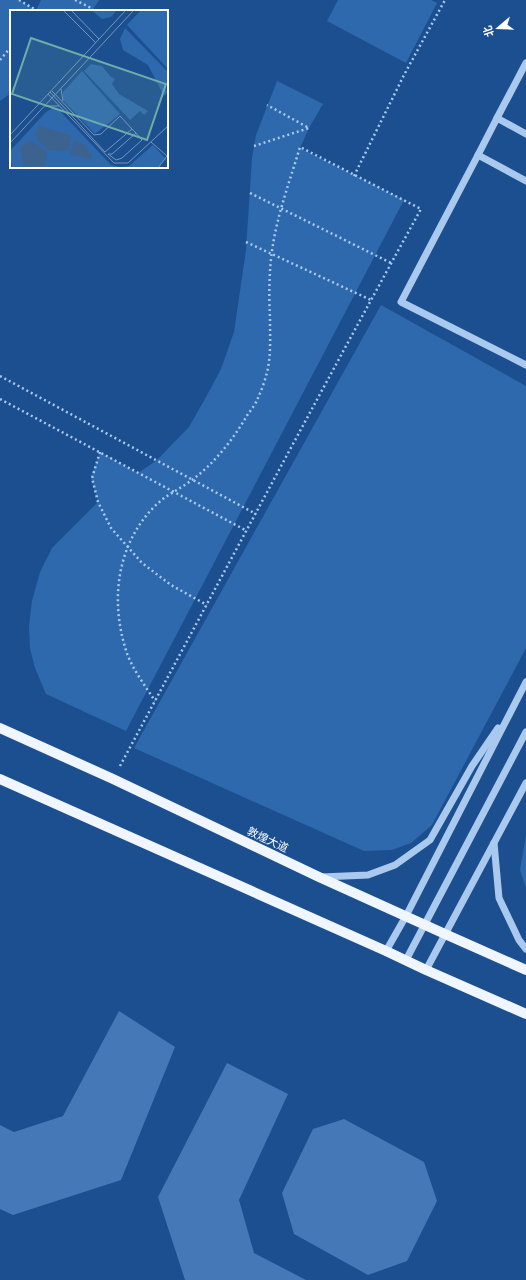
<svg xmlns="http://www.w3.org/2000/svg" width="526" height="1280" viewBox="0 0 526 1280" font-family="Commissioner,'Noto Sans SC',sans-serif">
	<rect width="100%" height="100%" fill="#1b4f8f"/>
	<g fill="#2e69ad">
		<polygon points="0,0 19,0 36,10 41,0 99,0 92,11 11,11 11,93 0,101"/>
		<polygon points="338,0 431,0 437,3 406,63 327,21"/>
		<polygon points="277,81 323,104 309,128 300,148 404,200 126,731 46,694 35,668 30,649 29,626 32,601 40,572 52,548 98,502 91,477 100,452 138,473 157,460 189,427 206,397 221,369 234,332 246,250 252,158 256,135"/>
		<polygon points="381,305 526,386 526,648 432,825 411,843 392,850 364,851 134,748"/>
		<polygon points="526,835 526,888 520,870"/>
	</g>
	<g fill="#4478b7">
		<polygon points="119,1011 175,1047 121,1180 13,1215 0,1209 0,1125 14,1132 63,1116"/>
		<polygon points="227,1063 288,1094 239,1200 254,1253 306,1280 185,1280 158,1197"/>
		<polygon points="344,1119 424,1162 437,1201 407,1261 368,1275 294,1234 282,1193 313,1129"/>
	</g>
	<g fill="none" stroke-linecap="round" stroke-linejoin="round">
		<g stroke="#a9c9ee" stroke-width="2.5" stroke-dasharray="2 3" stroke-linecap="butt">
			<polyline points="19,0 36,10 36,11"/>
			<polyline points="75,0 93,9"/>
			<polyline points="0,60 11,47"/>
			<polyline points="254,146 309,128 267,105"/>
			<polyline points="354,176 404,75 445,0"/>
			<polyline points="250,193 391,263"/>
			<polyline points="246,242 371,300"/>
			<polyline points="0,376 256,514"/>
			<polyline points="0,399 247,531"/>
			<polyline points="100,452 92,478 98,502 111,528 142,563 171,585 207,605"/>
			<path d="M120,766C220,580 319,394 421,209L300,147C289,184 275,220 271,259C269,279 269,299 270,318C270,335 271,352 268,368C266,378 262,389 258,398C256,403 252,409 248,414C234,438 215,463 192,480C180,489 166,495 156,505C118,542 110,597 125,647C130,666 144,684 155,701"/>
		</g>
		<g stroke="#a9c9ee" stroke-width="7">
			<polyline points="497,118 526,63"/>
			<polyline points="478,155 497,118 526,134"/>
			<polyline points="526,181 478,155 401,302 526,365"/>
			<polyline points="494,843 499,898 519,940 526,949"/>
			<polyline points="321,877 368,875 395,865 430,840 472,766 498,728"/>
			<polyline points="386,951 406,916 526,682"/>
			<polyline points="406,960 526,732"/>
			<polyline points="426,970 526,783"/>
		</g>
		<g stroke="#f0f6ff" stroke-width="10">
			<polyline points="0,728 113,779 319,877 445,934 526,970"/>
			<polyline points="0,779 386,951 426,970 526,1014"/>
		</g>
	</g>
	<g text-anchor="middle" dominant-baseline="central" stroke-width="3" stroke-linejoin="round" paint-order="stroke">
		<g font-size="11" fill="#fff" stroke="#1b4f8f">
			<text transform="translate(268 839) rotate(25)">敦煌大道</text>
		</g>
	</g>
	<g transform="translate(10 10)">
		<rect width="158" height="158" fill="#1b4f8f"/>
		<path d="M81,0H107L101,7L92,9ZM131,0H158V59L117,15ZM115,18L158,62V74L154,78L158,82L154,86L138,55L113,40L110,29ZM81,54L92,56L100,66L105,69L102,74L109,84L138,101L134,105L130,101L120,110L74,61ZM72,61L110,104L85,124L53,90V82ZM43,98L49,100L101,155L111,157L119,156L143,135L156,149L147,158H2L0,141L36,102Z" fill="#2e69ad"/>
		<path d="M29,116L62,126L58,141L39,140L28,131L25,125ZM20,130L37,141L34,158H14L10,138ZM64,130L74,134L82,145L81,149L60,144Z" fill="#3c6290"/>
		<path fill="none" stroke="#7695bc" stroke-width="1" d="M53,0L86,33M61,0L89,29M51,79L53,91M40,82L95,142L122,119L110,106L91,124L84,125L42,81M38,84L104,153H118L158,116M35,96H49M0,125L116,0M141,132L157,146L148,158M0,133L124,0M98,144L106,150L112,148L132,130L126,123M98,144H102L126,123L122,119"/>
		<path fill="#6fada8" fill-opacity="0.15" stroke="#6fada8" stroke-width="2" d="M21,28L156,74L137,130L2,84Z"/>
		<rect width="158" height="158" fill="none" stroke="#fff" stroke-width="2"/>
	</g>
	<g transform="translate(498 28) rotate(251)" stroke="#1b4f8f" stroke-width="3" paint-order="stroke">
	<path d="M0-3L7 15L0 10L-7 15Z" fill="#ffffff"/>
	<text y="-6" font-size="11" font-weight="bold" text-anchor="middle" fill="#ffffff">北</text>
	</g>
</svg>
